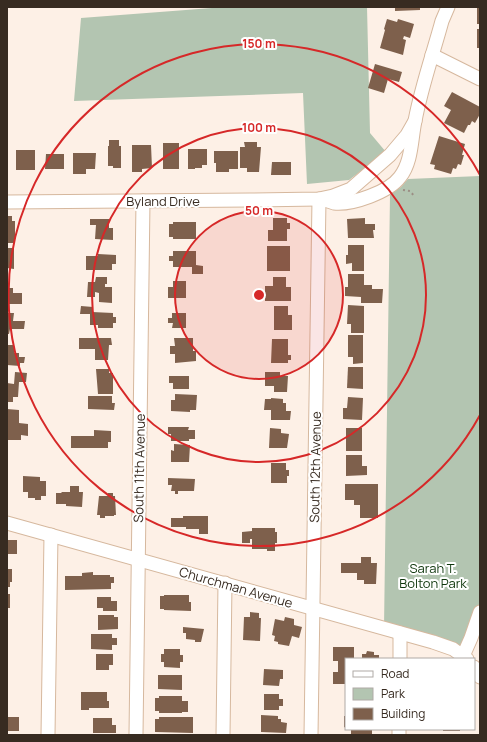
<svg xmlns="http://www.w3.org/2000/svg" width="487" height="742" viewBox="0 0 487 742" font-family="Manrope,sans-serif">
	<rect width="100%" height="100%" fill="#fdf0e6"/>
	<g fill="#b3c5b1">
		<polygon points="225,7 367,7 370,133 386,152 349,180 307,184 303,93 74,101 81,18"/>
		<polygon points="480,176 480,612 463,656 384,628 390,195 401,187 408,179"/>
	</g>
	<g fill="#7e604c">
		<polygon points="395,7 420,7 420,10 395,11"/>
		<rect x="477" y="8" width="3" height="16"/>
		<polygon points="387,19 397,22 398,19 414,24 410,38 404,36 403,39 406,40 403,55 380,48 385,30 384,29"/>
		<rect x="477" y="29" width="3" height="19"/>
		<polygon points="375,64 402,72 399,82 388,79 384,93 368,88"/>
		<polygon points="452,92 480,107 480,114 475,123 472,121 470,125 468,125 464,133 444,123 451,110 444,106"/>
		<polygon points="439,136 465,144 462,155 464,155 461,165 458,164 456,169 453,168 451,174 434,169 435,165 430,164"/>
		<polygon points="109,140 119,140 119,146 121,146 121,168 113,168 113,166 108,166 108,146 109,146"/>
		<polygon points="244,142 257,142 257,147 261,147 259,172 247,172 247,168 240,168 240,147 245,147"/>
		<rect x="163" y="143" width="16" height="26"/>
		<polygon points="132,145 151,145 152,168 142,169 142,172 132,172"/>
		<polygon points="188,149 207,149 207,165 202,165 202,168 195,168 195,169 188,169"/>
		<rect x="16" y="150" width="19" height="20"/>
		<polygon points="214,151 238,151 238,169 229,169 229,172 216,172 216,163 214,163"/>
		<polygon points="73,153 96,153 95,169 86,169 86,174 73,174"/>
		<polygon points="46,154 64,154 64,169 45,169"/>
		<polygon points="272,162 291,162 291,175 271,175"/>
		<polygon points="7,216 12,216 12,221 15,221 15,243 7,243"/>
		<polygon points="273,218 287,218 287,223 290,223 290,229 287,229 287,241 268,241 268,230 273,230"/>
		<polygon points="365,218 365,224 375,224 375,230 373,230 374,238 348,238 347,219"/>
		<polygon points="90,219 109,219 109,228 113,228 113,240 95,239 96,225 90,225"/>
		<polygon points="173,222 196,222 196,239 173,239 173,237 169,237 169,224 173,224"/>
		<polygon points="348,245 364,245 364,271 352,271 352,263 346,264 346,255 348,255"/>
		<rect x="267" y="246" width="23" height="25"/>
		<polygon points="7,248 14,248 14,269 7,268"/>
		<polygon points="173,251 196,251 196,265 203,266 203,274 192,274 192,267 173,267 173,261 169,261 169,256 173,256"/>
		<polygon points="98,254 116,255 116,264 112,264 112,270 86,270 86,256 98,256"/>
		<polygon points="348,274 364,274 364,285 372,285 372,289 383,289 382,303 361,303 361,297 345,296 345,287 348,287"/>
		<polygon points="96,277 107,277 107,284 105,284 105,287 112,287 112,303 99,302 99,293 95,292 95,297 87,297 88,282 95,282"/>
		<polygon points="273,277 286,277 286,287 291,287 291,301 265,301 265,286 273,286"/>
		<polygon points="173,281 186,281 186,298 168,298 168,287 173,287"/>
		<polygon points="7,288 13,288 13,293 22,293 22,304 7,304"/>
		<polygon points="348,305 364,306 364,333 351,333 351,324 347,324"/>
		<polygon points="81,306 93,307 92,312 113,313 113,317 116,317 116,323 113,323 113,328 98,328 98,325 90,325 90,314 80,314"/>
		<polygon points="274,306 288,306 288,315 292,315 292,330 274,330"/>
		<polygon points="7,313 14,313 13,321 25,321 24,329 10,329 9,334 7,334"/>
		<polygon points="172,313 186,313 186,328 172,328 173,323 168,323 168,318 172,318"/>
		<polygon points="348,335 363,335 363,363 353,364 353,357 348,357"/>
		<polygon points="79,338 111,338 112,345 109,345 108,360 95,360 95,349 79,349"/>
		<polygon points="174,338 193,338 193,351 196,351 196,361 175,363 175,354 170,354 170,346 175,346"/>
		<polygon points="272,339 288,339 288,355 291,355 291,360 288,360 288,363 271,363"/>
		<polygon points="7,345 14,345 14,353 19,353 19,357 25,357 24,363 20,363 20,366 7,365"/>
		<polygon points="348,367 363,367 363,389 347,388"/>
		<polygon points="96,369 109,369 109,373 113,373 113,394 98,394"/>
		<polygon points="15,372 27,373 26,382 19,382 18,397 13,397 13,402 7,402 7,383 14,384"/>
		<polygon points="265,372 280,372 280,376 288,376 287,392 274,392 274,386 265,386"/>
		<polygon points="169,376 189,376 189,389 173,389 173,383 169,383"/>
		<polygon points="175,394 197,395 196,410 190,410 190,412 171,411 171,400 175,400"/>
		<polygon points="88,396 112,396 112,403 115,403 114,410 88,409"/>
		<polygon points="348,397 363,398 362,420 343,419 343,408 347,408"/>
		<polygon points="271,398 283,399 283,403 286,403 286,411 291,411 290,420 271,420 271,410 264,410 265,399 271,399"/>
		<polygon points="7,409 19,410 19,423 28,424 28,436 21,435 21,440 7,440"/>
		<polygon points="168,427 189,427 188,430 195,430 195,439 189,439 189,441 171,441 171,434 168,434"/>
		<polygon points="270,428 281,429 281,433 289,434 287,448 269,448"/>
		<rect x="346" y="428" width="16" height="23"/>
		<polygon points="94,430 111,431 111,442 108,442 108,448 71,448 71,436 94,436"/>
		<polygon points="174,444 190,445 189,462 171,462 171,450 174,451"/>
		<polygon points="346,455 362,455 362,466 367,466 367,475 346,476"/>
		<polygon points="271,463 286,463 286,470 289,470 289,476 287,476 287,483 271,483"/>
		<polygon points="23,476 40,477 40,481 46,481 46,496 41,496 41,500 35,500 35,498 28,498 28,492 23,492"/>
		<polygon points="168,478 195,479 194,491 178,491 178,494 175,494 175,491 171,491 172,485 168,485"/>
		<polygon points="345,484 378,484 378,518 360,518 360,505 354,505 354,500 345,500"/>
		<polygon points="70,486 79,486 79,492 83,492 82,507 66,506 66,504 56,504 56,493 61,493 62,492 70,492"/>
		<polygon points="108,493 113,493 113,496 115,496 116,515 114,515 114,516 105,516 105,518 100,518 100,515 97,515 99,496 108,496"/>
		<polygon points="183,516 208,516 208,534 199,534 199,529 186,529 186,527 171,527 171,518 183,518"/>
		<polygon points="252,528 275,528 275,532 277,532 277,543 275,543 275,551 267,551 267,549 252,549 252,539 250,539 250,543 242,543 242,532 252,531"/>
		<rect x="7" y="540" width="10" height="14"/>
		<polygon points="361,557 371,557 371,563 377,563 376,584 364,584 364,580 357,580 357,573 341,573 341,563 361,563"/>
		<polygon points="7,569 12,569 12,582 10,582 10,587 7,587"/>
		<polygon points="93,572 93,575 110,575 110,577 114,577 114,583 111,583 111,589 65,590 65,576 82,576 82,573"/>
		<rect x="7" y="594" width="3" height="14"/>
		<polygon points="164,595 189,595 189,602 191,602 191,611 164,610 164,609 160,609 160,596 164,596"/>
		<polygon points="97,597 111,597 111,601 117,601 117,611 103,611 103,608 97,608"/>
		<polygon points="250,612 259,613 259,618 261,618 260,641 243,640 244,617 250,617"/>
		<polygon points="98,615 114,615 114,617 118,617 118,629 98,630"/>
		<polygon points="285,617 294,619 294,625 302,627 299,638 292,636 289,646 278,644 278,642 274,641 275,636 272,635 275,619 284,621"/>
		<polygon points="183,627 204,629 201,642 195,642 195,640 186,639 186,633 183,633"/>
		<polygon points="91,634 112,634 112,638 117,638 117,645 112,645 112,650 91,649"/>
		<polygon points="333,647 354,647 354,659 346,659 346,684 333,684 333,672 338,672 338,661 333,661"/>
		<polygon points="164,649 180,649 180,655 183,655 183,662 180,662 180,668 164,667 164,662 161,662 161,654 164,654"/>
		<polygon points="367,651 374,652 374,655 379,655 379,659 362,659 362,654 366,654"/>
		<polygon points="96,654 113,654 113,665 109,665 109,670 96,670"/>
		<polygon points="264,669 283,670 283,679 280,679 279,686 263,685"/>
		<polygon points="158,675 182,675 182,690 158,689"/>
		<polygon points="81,692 107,692 107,701 109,701 109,708 89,708 89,710 81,710"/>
		<polygon points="264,694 279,694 279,699 283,699 283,706 279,706 279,710 264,710"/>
		<polygon points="159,696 182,696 182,701 188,701 188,712 182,712 182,713 159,713 159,711 155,711 155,698 159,698"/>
		<polygon points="261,715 278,716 278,719 281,719 281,722 287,723 286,733 261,732"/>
		<polygon points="344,716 346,716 346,728 344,727"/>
		<rect x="7" y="717" width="12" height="14"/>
		<polygon points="159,717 193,717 193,733 155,732 155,719 159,719"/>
		<polygon points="93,718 112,718 112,725 116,725 116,733 93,733"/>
		<rect x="351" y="729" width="21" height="6"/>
		<rect x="443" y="729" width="17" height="2"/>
	</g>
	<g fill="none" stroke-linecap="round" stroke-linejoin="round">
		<defs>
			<g id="minor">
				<polyline points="432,55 480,79"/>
				<path d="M325,200C328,201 331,202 334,203C352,205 389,192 400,177C412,162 411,140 415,121C421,88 433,54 442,21L448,7"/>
				<polyline points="7,202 250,200 319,199 333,196 351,189 390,155 407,135 415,121"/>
				<polyline points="7,523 433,642 453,649 467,659"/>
				<polyline points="463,656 471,638 480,612"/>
				<polyline points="400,659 400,633"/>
				<polyline points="474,667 480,677"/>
				<polyline points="48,735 51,535"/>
				<polyline points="136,735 143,201"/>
				<polyline points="223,735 225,583"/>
				<polyline points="311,735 319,199"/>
				<polyline points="399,735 399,729"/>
			</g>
		</defs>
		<use href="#minor" stroke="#d6b89e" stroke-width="15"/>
		<polyline stroke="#9b8e84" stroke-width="2" stroke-dasharray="2 3" stroke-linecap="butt" points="403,190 410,191 415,197"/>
		<use href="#minor" stroke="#fff" stroke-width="13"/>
	</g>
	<circle cx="259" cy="295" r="84" fill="#d62828" fill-opacity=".12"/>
	<g fill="none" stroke="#d62828" stroke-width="2">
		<circle cx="259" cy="295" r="84"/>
		<circle cx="259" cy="295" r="167"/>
		<path d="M480 415A251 251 0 1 1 480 175"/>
	</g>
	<g text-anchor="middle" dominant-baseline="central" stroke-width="4" stroke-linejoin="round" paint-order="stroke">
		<g font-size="13" fill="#372b21" stroke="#fff">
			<text x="163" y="201">Byland Drive</text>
			<text transform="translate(315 467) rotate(-89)">South 12th Avenue</text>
			<text transform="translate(139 468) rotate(-89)">South 11th Avenue</text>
			<text transform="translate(236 587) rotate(16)">Churchman Avenue</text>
		</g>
		<g font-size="13" fill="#0f370d" stroke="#fff">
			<text x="433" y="568">Sarah T.<tspan x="433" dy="15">Bolton Park</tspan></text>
		</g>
	</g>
	<circle cx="259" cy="295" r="6" fill="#d62828" stroke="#fff" stroke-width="2"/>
	<g font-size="12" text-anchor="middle" font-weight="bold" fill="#d62828" stroke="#fff" stroke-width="4" stroke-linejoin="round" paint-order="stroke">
		<text x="259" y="48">150 m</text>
		<text x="259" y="132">100 m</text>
		<text x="259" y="215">50 m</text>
	</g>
	<rect width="487" height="742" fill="none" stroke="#372b21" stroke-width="16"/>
	<rect x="345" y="658" width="130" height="72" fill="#ffffff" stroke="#afaaa6"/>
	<rect x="353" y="671" width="20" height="6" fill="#ffffff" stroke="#afaaa6"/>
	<text x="381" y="678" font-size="12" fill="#372b21">Road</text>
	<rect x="353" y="688" width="20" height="12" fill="#b3c5b1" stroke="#afaaa6"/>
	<text x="381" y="698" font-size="12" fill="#372b21">Park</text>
	<rect x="353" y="708" width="20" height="12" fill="#7e604c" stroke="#afaaa6"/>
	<text x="381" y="718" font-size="12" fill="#372b21">Building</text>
</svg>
